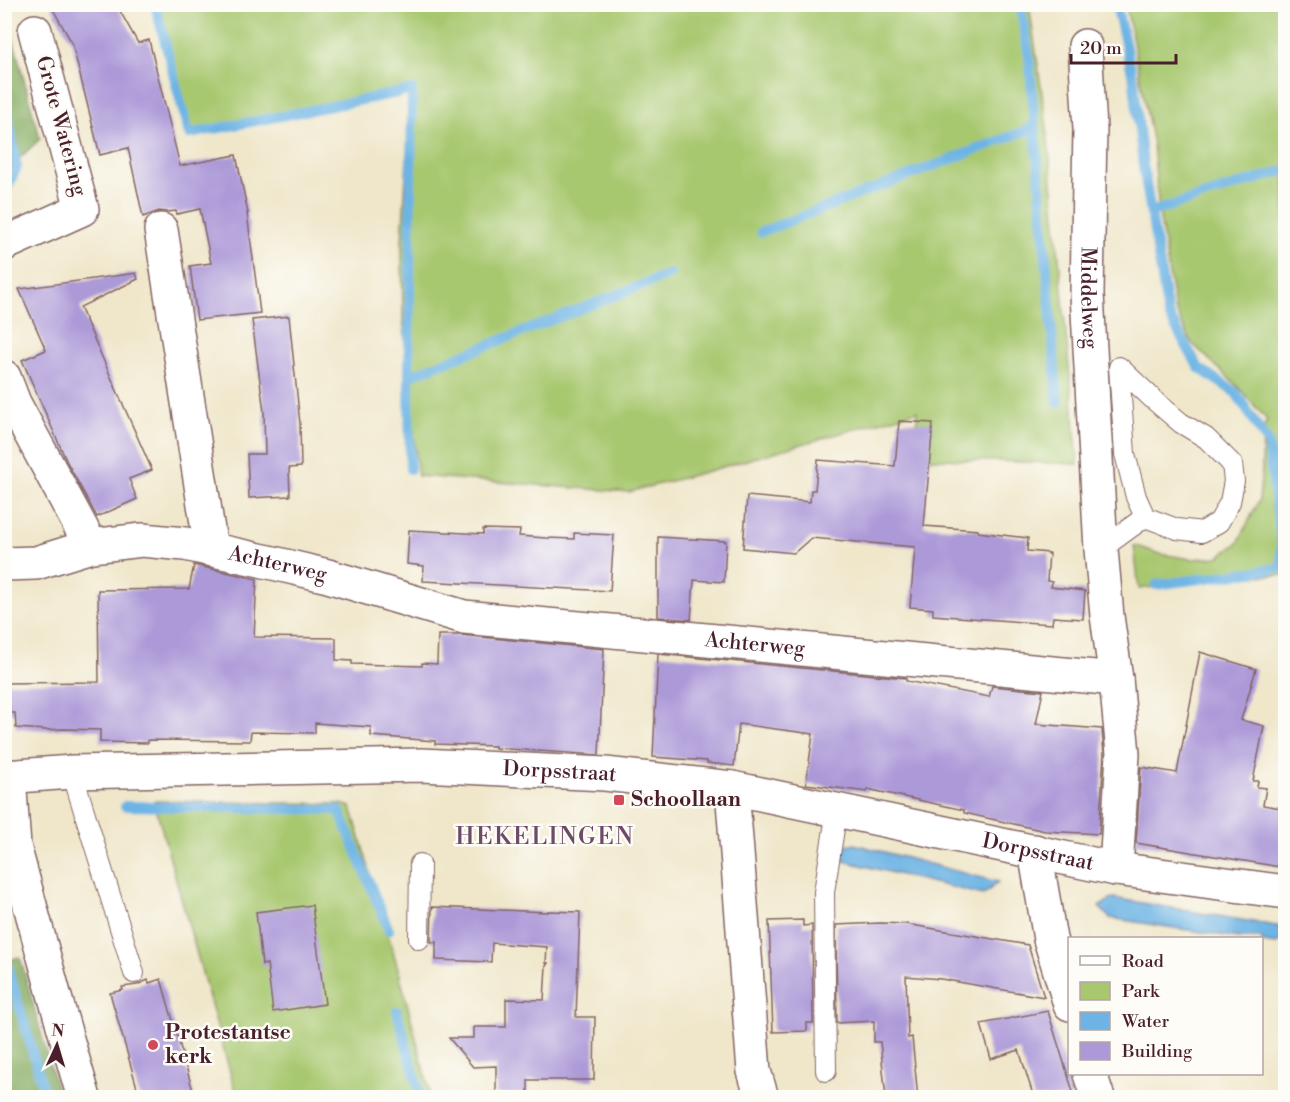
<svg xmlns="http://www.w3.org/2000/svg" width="1290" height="1102" viewBox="0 0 1290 1102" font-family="'Libre Bodoni',serif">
	<rect width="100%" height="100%" fill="#fdfcf7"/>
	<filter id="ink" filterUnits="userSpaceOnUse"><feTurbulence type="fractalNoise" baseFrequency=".0167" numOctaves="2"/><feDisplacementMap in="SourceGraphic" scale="12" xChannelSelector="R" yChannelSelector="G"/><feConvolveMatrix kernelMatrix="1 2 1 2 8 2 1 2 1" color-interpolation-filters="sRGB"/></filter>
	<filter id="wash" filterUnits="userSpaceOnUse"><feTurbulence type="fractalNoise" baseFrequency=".008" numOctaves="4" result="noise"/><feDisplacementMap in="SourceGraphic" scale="24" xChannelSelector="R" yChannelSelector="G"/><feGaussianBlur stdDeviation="1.35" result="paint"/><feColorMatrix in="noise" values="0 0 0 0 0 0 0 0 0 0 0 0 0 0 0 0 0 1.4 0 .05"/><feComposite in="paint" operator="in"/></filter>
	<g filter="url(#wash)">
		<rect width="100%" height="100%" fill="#f0e7cb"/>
		<g fill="#a8c870" stroke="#79744e" stroke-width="1.5">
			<polygon points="158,5 1029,5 1047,128 1078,464 916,458 917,411 705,472 629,492 418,476 403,317 402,243 411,91 270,120 194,137 185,122"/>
			<polygon points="1126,5 1285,5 1285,575 1244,576 1139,589 1134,545 1160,554 1192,559 1218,557 1238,543 1259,500 1262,469 1263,430 1267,420 1240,389 1191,342 1175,309 1159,212 1153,144"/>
			<polygon points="4,92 17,167 5,194 4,194"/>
			<polygon points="154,801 341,804 351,807 399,972 431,1097 237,1097"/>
		</g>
		<g fill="#86ac62" stroke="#686646" stroke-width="1.5">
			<polygon points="5,9 40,139 5,172 4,172"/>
			<polygon points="20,957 59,1097 5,1097 5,961"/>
		</g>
		<g fill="#6db4e4" stroke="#5c6a88" stroke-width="1.5">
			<polygon points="854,844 998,882 983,895 844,861 839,847"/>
			<polygon points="1113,898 1282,927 1284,937 1276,944 1262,942 1262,938 1239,938 1110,918 1099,907"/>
		</g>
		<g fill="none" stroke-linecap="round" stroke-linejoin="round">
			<g stroke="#6db4e4" stroke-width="10">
				<polyline points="155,4 189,134 412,90 409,376 670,274"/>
				<polyline points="1020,4 1029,56 1058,403"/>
				<polyline points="1116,4 1134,82 1143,166 1168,314 1199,368 1236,393 1268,443 1281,540 1282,567"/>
				<polyline points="4,94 17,167 4,194"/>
				<polyline points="1151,212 1286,170"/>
				<polyline points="761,232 1035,127"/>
				<polyline points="409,376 410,469"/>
				<polyline points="1156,585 1286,567"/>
				<polyline points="125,806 339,810 389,930"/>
				<polyline points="4,954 46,1098"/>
				<polyline points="397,1011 421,1098"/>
			</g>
		</g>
		<g id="blocks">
			<g fill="#ac99d8">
				<polygon points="50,4 116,4 138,43 149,40 180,166 236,155 248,213 247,213 260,313 197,320 190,266 211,263 200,209 177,214 176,211 167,212 159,211 143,217 128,148 100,155 72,43"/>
				<polygon points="136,273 138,279 80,307 152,470 129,479 137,499 97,517 67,462 22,360 46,350 19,289"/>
				<polygon points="289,316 300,424 301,467 289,468 290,496 249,498 247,454 265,454 264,412 252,320"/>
				<polygon points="899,421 933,423 924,526 978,530 978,532 1028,538 1027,551 1049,553 1047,581 1052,582 1051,587 1085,591 1083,619 1053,617 1052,624 983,619 933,615 933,609 910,607 915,547 811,538 794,553 743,548 747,496 810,502 811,490 815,490 818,460 895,466"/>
				<polygon points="483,529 520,530 519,536 546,538 574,539 574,533 614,535 610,591 423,581 424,566 407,564 409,530 483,534"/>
				<polygon points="658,537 726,541 724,582 694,580 691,620 658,617"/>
				<polygon points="194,565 257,579 254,637 336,638 336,660 352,661 352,664 422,666 422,663 437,664 438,635 460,635 604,649 599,755 495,748 495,746 435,744 435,741 371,736 371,727 315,723 315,733 251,732 250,741 148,740 148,743 100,742 100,730 63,729 46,730 16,728 15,713 4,713 4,683 99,682 98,590 189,589"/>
				<polygon points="1200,652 1256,669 1241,720 1264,726 1253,781 1258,781 1257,787 1266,788 1263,805 1286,809 1286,868 1136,843 1141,767 1177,773"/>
				<polygon points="658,654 906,678 906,681 989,697 992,686 1043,691 1036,724 1102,729 1104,754 1099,834 1045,831 964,813 964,810 867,789 867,792 806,784 813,734 739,724 734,766 707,763 707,761 653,757"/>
				<polygon points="312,905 325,1004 273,1012 267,964 262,965 256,912"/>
				<polygon points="432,907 548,912 548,911 580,912 576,1017 595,1017 594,1080 528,1080 528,1093 496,1094 496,1066 473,1067 449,1038 474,1038 474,1027 506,1027 506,999 544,1000 546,966 548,963 546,963 547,947 492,943 491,962 436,960 436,942 431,942"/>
				<polygon points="803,920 803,926 812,925 813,1023 807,1023 807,1031 773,1032 769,921"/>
				<polygon points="881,923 906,924 1028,945 1044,997 941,979 906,976 908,1038 912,1037 918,1098 886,1098 880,1042 874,1042 874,1021 837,1023 836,925"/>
				<polygon points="161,979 195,1098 140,1098 110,993 123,990 122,987 137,985 148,980 149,983"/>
				<polygon points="1048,1011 1054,1031 1075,1098 1034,1098 1019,1050 991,1059 981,1024"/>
			</g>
		</g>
	</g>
	<g filter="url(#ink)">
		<use href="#blocks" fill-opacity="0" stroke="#846563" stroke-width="1.5"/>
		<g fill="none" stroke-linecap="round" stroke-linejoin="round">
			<defs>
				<g id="lane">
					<polyline points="1101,549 1145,517 1177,529 1202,532 1219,522 1230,502 1234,481 1232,464 1206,438 1181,423 1154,400 1119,367 1125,454 1136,497 1145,517"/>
					<polyline points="72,772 134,973"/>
					<polyline points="419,939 420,864"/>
					<polyline points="826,1071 824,892 837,810"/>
				</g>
				<g id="street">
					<path id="s1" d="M1085,46L1090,129L1087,294L1101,549L1107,616L1116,679L1123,754L1116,869"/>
					<polyline points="161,230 211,549"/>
					<polyline points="4,244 82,209 35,31"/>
					<polyline points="4,377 14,403 91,546"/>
					<path id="s2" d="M4,564L36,563L91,546L142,540L185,544L269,562L328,576L464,617L1116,679"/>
					<path id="s3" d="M4,777L72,772L422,765L605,774L732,788L1116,869L1286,892"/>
					<polyline points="9,777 14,846 54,994 84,1098"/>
					<polyline points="732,788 754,1071 762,1098"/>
					<polyline points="1035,851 1050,939 1070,1004"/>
					<polyline points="1090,1074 1098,1098"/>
				</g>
			</defs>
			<use href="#lane" stroke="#846563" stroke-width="22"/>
			<use href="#street" stroke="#846563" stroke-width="36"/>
			<use href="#lane" stroke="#fff" stroke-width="20"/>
			<use href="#street" stroke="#fff" stroke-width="33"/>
		</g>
	</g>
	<g fill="#d1495b" stroke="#fdfcf7" stroke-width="2">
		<rect x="613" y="794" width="12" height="12" rx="3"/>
		<circle cx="153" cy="1045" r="6"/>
	</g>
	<g text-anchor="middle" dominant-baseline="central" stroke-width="5" stroke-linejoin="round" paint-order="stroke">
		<g font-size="21" fill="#4a1f2b" stroke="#fdfcf7">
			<text transform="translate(61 126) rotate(75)">Grote Watering</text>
			<text stroke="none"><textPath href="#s1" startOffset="252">Middelweg</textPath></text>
			<text stroke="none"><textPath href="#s2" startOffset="279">Achterweg</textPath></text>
			<text stroke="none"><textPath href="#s2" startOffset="765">Achterweg</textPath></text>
			<text stroke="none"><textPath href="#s3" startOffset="556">Dorpsstraat</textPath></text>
			<text stroke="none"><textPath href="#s3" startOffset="1042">Dorpsstraat</textPath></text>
		</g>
		<g font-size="21" font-weight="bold" fill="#4a1f2b" stroke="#fdfcf7" text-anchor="start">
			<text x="631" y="800">Schoollaan</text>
			<text x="165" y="1033">Protestantse<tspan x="165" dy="24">kerk</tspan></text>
		</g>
		<g font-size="24" letter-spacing="1.5" fill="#6c4a68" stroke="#fdfcf7">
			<text x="545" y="837">HEKELINGEN</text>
		</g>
	</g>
	<rect width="1290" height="1102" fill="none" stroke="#fdfcf7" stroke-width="24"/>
	<rect x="1068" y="937" width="195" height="138" fill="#fdfcf7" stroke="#b5a4a5" stroke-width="1.5"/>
	<rect x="1080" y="956" width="30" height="9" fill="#ffffff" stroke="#b5a4a5" stroke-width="1.5"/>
	<text x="1122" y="967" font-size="18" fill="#4a1f2b">Road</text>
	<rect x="1080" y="982" width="30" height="18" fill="#a8c870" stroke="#b5a4a5" stroke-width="1.5"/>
	<text x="1122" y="997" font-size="18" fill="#4a1f2b">Park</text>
	<rect x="1080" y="1012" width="30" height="18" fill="#6db4e4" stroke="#b5a4a5" stroke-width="1.5"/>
	<text x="1122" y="1027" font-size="18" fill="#4a1f2b">Water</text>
	<rect x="1080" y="1042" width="30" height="18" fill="#ac99d8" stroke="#b5a4a5" stroke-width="1.5"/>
	<text x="1122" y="1057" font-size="18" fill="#4a1f2b">Building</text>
	<g transform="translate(57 1045) rotate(4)" stroke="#fdfcf7" stroke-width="4.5" paint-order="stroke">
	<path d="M0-4.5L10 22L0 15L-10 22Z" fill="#4a1f2b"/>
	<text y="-9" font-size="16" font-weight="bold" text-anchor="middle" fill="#4a1f2b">N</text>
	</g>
	<path d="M1071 54v9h105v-9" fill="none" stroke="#4a1f2b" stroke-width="3"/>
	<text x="1080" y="54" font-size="18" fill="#4a1f2b" stroke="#fdfcf7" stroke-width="4.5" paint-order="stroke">20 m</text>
</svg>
